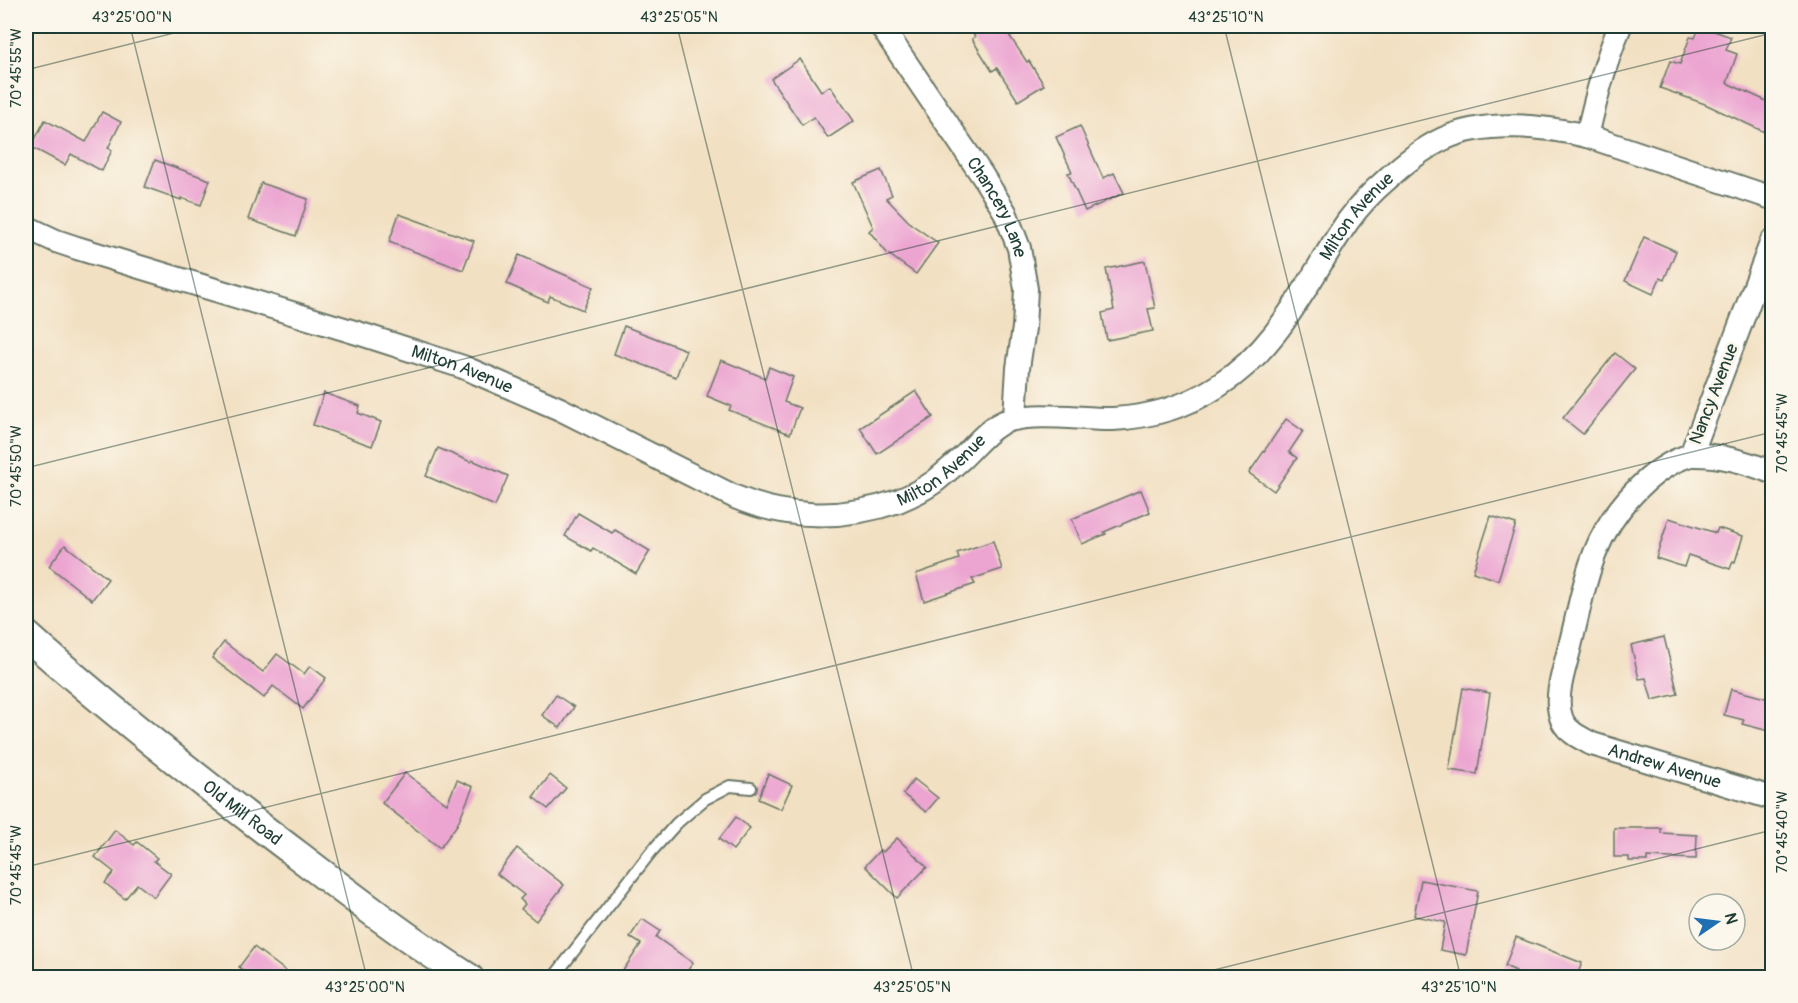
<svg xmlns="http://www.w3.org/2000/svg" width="1798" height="1003" viewBox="0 0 1798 1003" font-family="Pangolin,sans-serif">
	<rect width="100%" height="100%" fill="#fbf7ec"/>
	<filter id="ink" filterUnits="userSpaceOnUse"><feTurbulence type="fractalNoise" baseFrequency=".0167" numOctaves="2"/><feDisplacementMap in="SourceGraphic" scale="12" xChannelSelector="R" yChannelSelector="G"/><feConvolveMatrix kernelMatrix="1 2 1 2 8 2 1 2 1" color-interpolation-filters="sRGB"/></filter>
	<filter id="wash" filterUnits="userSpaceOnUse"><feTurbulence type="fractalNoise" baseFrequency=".008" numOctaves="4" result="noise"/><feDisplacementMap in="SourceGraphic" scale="24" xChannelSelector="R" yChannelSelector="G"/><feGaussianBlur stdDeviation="1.35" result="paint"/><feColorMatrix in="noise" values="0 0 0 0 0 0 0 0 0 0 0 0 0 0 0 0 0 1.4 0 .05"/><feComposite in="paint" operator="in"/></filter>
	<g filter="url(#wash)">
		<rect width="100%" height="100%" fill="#f2e0c2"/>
		<g id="blocks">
			<g fill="#eca5d1">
				<polygon points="968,26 1003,26 1027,62 1029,61 1044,85 1018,101 997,68 992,71 972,39 975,37"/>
				<polygon points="1700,26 1731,37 1726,50 1737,54 1727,83 1773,104 1773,136 1705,104 1660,88 1670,61 1680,64 1690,37 1695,38"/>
				<polygon points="800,59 821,91 830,86 854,121 828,138 814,117 802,125 771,79"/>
				<polygon points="102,112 121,122 108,148 112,150 102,171 71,154 65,165 31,147 45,120 86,142"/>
				<polygon points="1080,126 1103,178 1114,173 1124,193 1085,211 1068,173 1072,172 1056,137"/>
				<polygon points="155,160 210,180 201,205 181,198 181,200 145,187"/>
				<polygon points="881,170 892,195 886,198 911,224 938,243 916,274 887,253 869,231 873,227 853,182"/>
				<polygon points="261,183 308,199 296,236 248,219"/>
				<polygon points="399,214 474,241 463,270 389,242"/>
				<polygon points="1644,237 1676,251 1664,280 1660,278 1653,294 1625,281"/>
				<polygon points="519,255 593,287 583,310 550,296 548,302 507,284"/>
				<polygon points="1145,261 1155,308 1148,309 1153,331 1107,340 1102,313 1114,310 1106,269"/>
				<polygon points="624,326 686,350 676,377 614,354"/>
				<polygon points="1615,353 1635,369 1583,434 1563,418"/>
				<polygon points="721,360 765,378 769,367 793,377 784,402 800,408 790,434 729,410 731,406 707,396"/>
				<polygon points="916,391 933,417 877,454 860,428"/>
				<polygon points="324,393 360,406 358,413 381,422 372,446 313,425"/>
				<polygon points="1286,419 1303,431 1289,452 1297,458 1274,491 1249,473"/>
				<polygon points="438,448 471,462 472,460 508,476 495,506 426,476"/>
				<polygon points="1141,490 1150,512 1104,532 1106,534 1082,544 1072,519"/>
				<polygon points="578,513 612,533 615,530 650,551 636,574 593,548 591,551 565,536"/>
				<polygon points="1491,516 1516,524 1498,580 1473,572"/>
				<polygon points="1669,518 1716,533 1718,528 1743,536 1735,562 1733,561 1730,569 1688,555 1684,567 1656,558"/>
				<polygon points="993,541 1002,569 972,579 975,584 924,601 916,574 959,559 957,553"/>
				<polygon points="65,545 108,579 92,600 49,566"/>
				<polygon points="1664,637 1678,694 1652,700 1646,678 1639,679 1631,645"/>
				<polygon points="224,642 263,672 277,654 304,674 310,666 326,678 303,709 273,686 264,698 212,658"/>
				<polygon points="1463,688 1490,693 1477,774 1449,770"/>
				<polygon points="1731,689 1773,700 1773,732 1742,724 1744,720 1724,715"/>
				<polygon points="556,695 574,707 560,728 542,715"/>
				<polygon points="405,773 447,804 457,780 473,787 457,825 440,848 382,803"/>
				<polygon points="768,774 792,785 781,809 758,799"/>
				<polygon points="550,775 566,788 548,809 533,797"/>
				<polygon points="914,779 938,798 926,812 903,794"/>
				<polygon points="736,817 750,828 733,850 719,839"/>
				<polygon points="1614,828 1661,828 1661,833 1697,835 1696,859 1647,857 1647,861 1629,861 1629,857 1614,857"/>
				<polygon points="115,830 134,845 137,842 157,858 154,861 171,874 154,897 137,884 125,899 105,883 114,872 95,857"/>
				<polygon points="897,838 927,867 897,898 865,866 880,850 883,852"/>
				<polygon points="517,848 564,885 536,921 521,909 525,904 520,899 524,895 497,874"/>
				<polygon points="1421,880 1478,891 1466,955 1440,950 1445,922 1414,916"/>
				<polygon points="642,919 660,931 656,937 693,963 682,978 618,978 641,944 630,937"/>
				<polygon points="1516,937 1582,963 1576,978 1513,978 1516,971 1505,966"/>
				<polygon points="254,947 295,978 253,978 239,967"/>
			</g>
		</g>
	</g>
	<g filter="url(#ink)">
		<use href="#blocks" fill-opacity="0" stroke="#697666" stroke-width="1.5"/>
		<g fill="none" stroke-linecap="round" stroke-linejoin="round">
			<defs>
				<polyline id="service" points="553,978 651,852 677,823 705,799 730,786 751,788"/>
				<g id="minor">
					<path id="s1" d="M881,26L982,175L1005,212L1019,248L1026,289L1024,328L1018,368L1015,417"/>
					<path d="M1587,136C1596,98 1605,62 1620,26"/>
					<path id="s2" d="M26,227L56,241L77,248L364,335L463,367L560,409L735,497C787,519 844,520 898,501C910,496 923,490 934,482C943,475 952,467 961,459C973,448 983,434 998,425C1023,409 1082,420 1113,419C1150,417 1186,407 1218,386C1281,346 1307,280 1348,221C1359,206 1372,192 1386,180C1403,164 1422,149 1443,139C1485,119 1544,126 1587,136L1772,198"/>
					<path id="s3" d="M1772,241L1691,455C1649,467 1610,514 1595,553C1583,583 1578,615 1570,646C1565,668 1552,700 1563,722C1569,733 1581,738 1592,744L1772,798"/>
					<path d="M1691,455C1720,454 1745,462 1772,472"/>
				</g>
				<g id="tertiary">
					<path id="s4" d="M26,635C103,704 184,768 266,831C332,881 399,934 469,978"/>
				</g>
			</defs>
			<use href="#service" stroke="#697666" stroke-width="14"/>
			<use href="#minor" stroke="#697666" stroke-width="26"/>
			<use href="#tertiary" stroke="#697666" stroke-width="32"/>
			<use href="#service" stroke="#fff" stroke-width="10"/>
			<use href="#minor" stroke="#fff" stroke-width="22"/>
			<use href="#tertiary" stroke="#fff" stroke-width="28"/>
		</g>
	</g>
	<path fill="none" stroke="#1f3d34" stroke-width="1.5" stroke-opacity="0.45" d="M130,26L367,978M677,26L914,978M1224,26L1461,978M1771,26L1772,31M26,70L202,26M26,468L1772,33M26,867L1772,432M1182,978L1772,830"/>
	<g text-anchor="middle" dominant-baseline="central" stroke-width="6" stroke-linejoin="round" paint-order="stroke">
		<g font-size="18" fill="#1f3d34" stroke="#fbf7ec">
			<text stroke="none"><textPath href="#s1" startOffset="216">Chancery Lane</textPath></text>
			<text stroke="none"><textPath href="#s2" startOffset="1503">Milton Avenue</textPath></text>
			<text stroke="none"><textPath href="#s2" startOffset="459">Milton Avenue</textPath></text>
			<text transform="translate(1714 394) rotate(-69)">Nancy Avenue</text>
			<text stroke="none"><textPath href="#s2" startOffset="981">Milton Avenue</textPath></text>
			<text stroke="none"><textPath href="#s3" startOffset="657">Andrew Avenue</textPath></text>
			<text stroke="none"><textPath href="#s4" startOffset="280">Old Mill Road</textPath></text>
		</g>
	</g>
	<rect width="1798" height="1003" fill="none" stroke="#fbf7ec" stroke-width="66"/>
	<g transform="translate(1717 922) rotate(76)"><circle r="28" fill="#fbf7ec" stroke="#a3ada2" stroke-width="1.5"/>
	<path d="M0-4.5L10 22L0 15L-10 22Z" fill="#1f6fb2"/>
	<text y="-9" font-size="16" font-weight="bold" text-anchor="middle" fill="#1f3d34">N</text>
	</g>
	<rect x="33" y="33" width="1732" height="937" fill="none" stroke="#1f3d34" stroke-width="2"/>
	<g font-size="15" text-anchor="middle" fill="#1f3d34">
		<text x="132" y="22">43°25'00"N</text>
		<text x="679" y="22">43°25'05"N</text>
		<text x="1226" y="22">43°25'10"N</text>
		<text transform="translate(16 68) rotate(-90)" y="5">70°45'55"W</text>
		<text transform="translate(1782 433) rotate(-90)" y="5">70°45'45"W</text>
		<text transform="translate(16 466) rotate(-90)" y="5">70°45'50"W</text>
		<text transform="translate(1782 832) rotate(-90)" y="5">70°45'40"W</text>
		<text transform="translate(16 865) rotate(-90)" y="5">70°45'45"W</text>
		<text x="365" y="992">43°25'00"N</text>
		<text x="912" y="992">43°25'05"N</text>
		<text x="1459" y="992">43°25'10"N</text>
	</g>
</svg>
